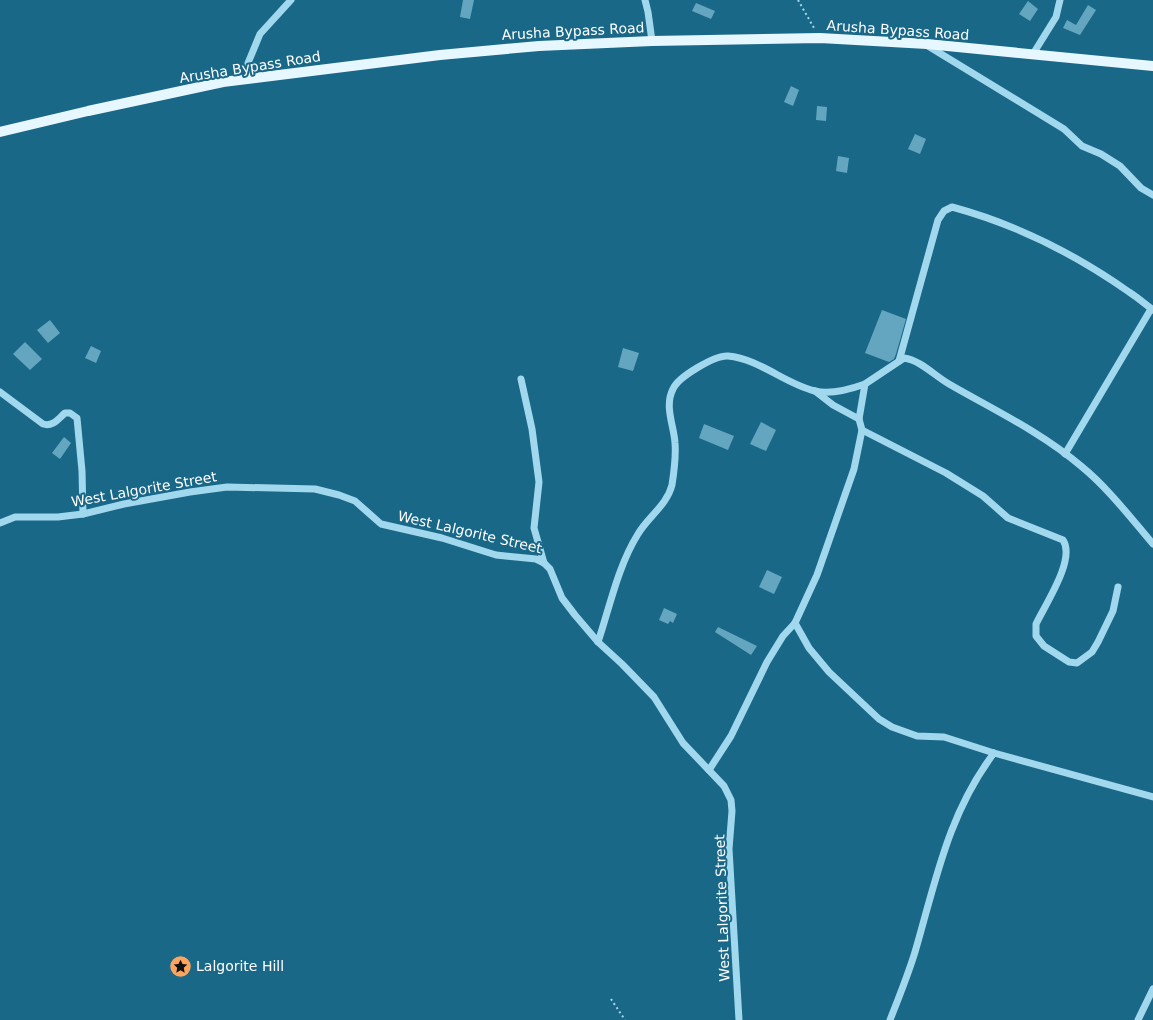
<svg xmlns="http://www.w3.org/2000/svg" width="1153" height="1020" viewBox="0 0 1153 1020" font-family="'DejaVu Sans',sans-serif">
	<rect width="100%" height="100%" fill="#196888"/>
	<g fill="#64a6bf">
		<polygon points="463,0 474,0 470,19 460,17"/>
		<polygon points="1028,1 1038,9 1030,21 1019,14"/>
		<polygon points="696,3 715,11 711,19 692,11"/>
		<polygon points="1088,5 1096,10 1080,35 1063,28 1067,20 1076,25"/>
		<polygon points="791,86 799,90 793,106 784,102"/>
		<polygon points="817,106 827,107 826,121 816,120"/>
		<polygon points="915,134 926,139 920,154 908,149"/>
		<polygon points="838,156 849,158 847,173 836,171"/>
		<polygon points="882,310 906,319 896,354 894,359 889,362 865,353"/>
		<polygon points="50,320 60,333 48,343 37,330"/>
		<polygon points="25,342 42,359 30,370 13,354"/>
		<polygon points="91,346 101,351 96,363 85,358"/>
		<polygon points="623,348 639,353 633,371 618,367"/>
		<polygon points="761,422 776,430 766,451 750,444"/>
		<polygon points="704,424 734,436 728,450 699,438"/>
		<polygon points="64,437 71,443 60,459 52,453"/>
		<polygon points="767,570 782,577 774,594 759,587"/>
		<polygon points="664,608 677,614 673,623 670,621 668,624 659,620"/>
		<polygon points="718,627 757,646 751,655 715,632"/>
	</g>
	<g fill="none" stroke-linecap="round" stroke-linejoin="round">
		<g stroke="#a2d8ed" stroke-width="2" stroke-dasharray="2 3" stroke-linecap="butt">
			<polyline points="798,0 814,28"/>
			<polyline points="611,999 625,1020"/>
		</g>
		<g stroke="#a2d8ed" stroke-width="7">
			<polyline points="645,0 648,12 652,41"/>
			<polyline points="928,46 1064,129 1082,146 1101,154 1120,166 1141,188 1153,195"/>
			<polyline points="1033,54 1056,17 1060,0"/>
			<polyline points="248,79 248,63 260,34 291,0"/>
			<path d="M899,361L938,220L944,211L952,207C1015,224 1075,254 1129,292C1137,297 1145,304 1153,310"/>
			<polyline points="521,379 532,429 539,482 534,528 544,563"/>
			<polyline points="815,391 833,405 859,419"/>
			<path d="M0,392L43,424C53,427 58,419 65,413H70L77,418L82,471L83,514"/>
			<path d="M862,430L946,473L983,496L1008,518L1063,540C1076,559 1045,605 1036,624V636L1044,646L1069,662L1077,663L1092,652L1098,642L1113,611L1118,587"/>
			<polyline points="1065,454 1151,309"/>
			<polyline points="0,523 15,517 58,517 83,514 124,504 190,492 227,487 315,489 339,495 355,501 381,524 442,538 496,555 536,559 544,563 550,569 562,598 575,615 598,642 622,664 654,697 683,743 724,786 731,800 732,811 729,849 739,1020"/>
			<polyline points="795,623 809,648 829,672 879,719 892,727 917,736 944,737 994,753 1153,797"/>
			<path d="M598,642C610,606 618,566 638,534C648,517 667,505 672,485C674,472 676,455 675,443C674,426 664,406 673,389C678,377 715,355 728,356C760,359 785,384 815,391C830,395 851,389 865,384"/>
			<path d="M709,770L731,736L767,662L783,636L795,623L817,575L854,469L862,430L859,419L865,384L904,358C920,360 935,376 949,384C994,410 1041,432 1081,466C1108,488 1130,517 1153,544"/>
			<path d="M890,1020C899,997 908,975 915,952C936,880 948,814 994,753"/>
			<polyline points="1138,1020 1153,989"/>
		</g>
		<polyline stroke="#e7f7ff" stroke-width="10" points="0,132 88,111 223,82 440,55 539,46 652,41 820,38 927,44 1153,66"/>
	</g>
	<defs>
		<symbol id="sight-disc" viewBox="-11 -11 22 22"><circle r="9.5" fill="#ffa45d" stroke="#196888"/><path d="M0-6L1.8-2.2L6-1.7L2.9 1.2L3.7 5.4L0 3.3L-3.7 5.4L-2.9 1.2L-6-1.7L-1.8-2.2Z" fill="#111"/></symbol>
	</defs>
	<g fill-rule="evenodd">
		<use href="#sight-disc" x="168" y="954" width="25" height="25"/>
	</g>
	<g text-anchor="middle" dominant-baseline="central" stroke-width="4" stroke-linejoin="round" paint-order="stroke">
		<g font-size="14" fill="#fff" stroke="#196888">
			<text transform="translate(898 30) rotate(4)">Arusha Bypass Road</text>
			<text transform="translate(573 31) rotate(-3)">Arusha Bypass Road</text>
			<text transform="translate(250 67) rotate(-9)">Arusha Bypass Road</text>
			<text transform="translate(144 489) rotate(-10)">West Lalgorite Street</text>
			<text transform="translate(470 532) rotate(13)">West Lalgorite Street</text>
			<text transform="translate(722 908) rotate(-92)">West Lalgorite Street</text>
		</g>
		<g font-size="14" fill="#fff" stroke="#196888" text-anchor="start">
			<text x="196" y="966">Lalgorite Hill</text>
		</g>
	</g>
</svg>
